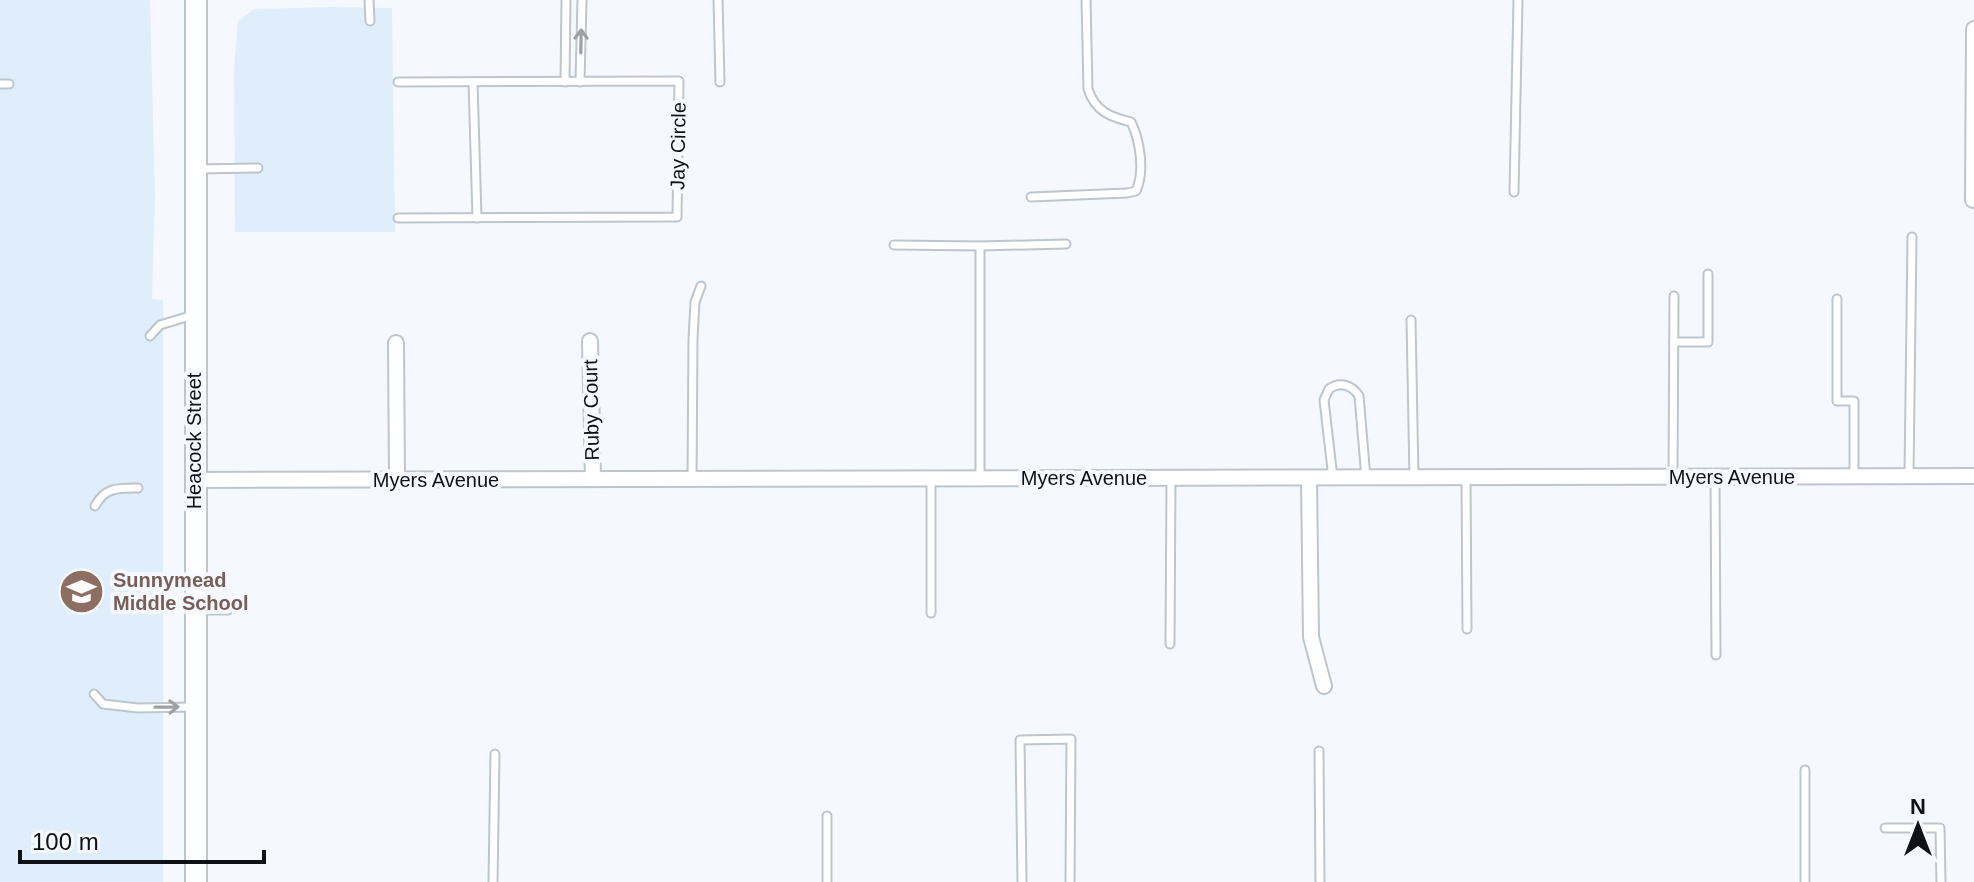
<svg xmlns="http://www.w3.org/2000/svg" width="1974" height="882" viewBox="0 0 1974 882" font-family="Arial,sans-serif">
	<rect width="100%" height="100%" fill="#f5f9ff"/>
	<g fill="#e0eefc">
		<polygon points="0,0 150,0 155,195 152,299 163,300 163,882 0,882"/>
		<polygon points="333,7 392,8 395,232 235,232 234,69 238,21 254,9"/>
	</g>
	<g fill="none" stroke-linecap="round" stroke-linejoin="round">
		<defs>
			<g id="lane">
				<polyline points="369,0 370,21"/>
				<polyline points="718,0 720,82"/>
				<polyline points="473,82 477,218"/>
				<polyline points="565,82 566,0"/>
				<polyline points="580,82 582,0"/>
				<polyline points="0,84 9,84"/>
				<polyline points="197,169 258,168"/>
				<polyline points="1514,192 1518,0"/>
				<path d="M1031,197L1127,193L1136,191C1145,172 1140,140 1131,122C1110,117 1095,111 1088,89L1086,0"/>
				<polyline points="398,218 677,217 679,81 398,82"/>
				<polyline points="894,245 980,246 980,479"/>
				<polyline points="980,246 1066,244"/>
				<polyline points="1837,299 1837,401 1854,401 1854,476"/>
				<polyline points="1411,320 1414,478"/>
				<polyline points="150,336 160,325 193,315"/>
				<polyline points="1674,342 1708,342 1708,274"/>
				<polyline points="1909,476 1912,237"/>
				<polyline points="1673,477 1674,296"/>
				<polyline points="1715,477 1716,655"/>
				<path d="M1333,478L1324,400L1329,389C1340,381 1352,385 1359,396L1366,478"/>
				<polyline points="1466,478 1467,629"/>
				<polyline points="692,479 693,339 695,302 701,286"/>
				<path d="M95,506C105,487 118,488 138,488"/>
				<polyline points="197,610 228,610"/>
				<polyline points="931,613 931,479"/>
				<polyline points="1170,644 1171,478"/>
				<polyline points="94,694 103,704 138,708 193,707"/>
				<polyline points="1319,751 1320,882"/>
				<polyline points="1885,828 1940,828 1941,882"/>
				<polyline points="493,882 495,754"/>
				<polyline points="827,882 827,816"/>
				<polyline points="1022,882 1020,740 1071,739 1070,882"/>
				<polyline points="1805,882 1805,770"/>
			</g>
			<g id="street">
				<polyline points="1973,200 1974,29"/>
				<polyline points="590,341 593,479"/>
				<polyline points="396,343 397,481"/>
				<polyline points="1309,478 1311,637 1324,686"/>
				<polyline points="194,480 1974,476"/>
			</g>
			<polyline id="secondary" points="196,882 196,0"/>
		</defs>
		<use href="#lane" stroke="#bdc5cd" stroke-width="11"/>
		<use href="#street" stroke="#bdc5cd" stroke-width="18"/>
		<use href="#secondary" stroke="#bdc5cd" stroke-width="24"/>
		<use href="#lane" stroke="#fff" stroke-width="7"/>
		<use href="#street" stroke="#fff" stroke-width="14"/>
		<use href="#secondary" stroke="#fff" stroke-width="20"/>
	</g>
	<defs><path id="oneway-shaft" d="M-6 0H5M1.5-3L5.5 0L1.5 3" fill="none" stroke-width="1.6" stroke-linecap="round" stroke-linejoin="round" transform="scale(2)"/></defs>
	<g stroke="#9fa0a1">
		<use href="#oneway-shaft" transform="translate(581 41) rotate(-89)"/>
		<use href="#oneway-shaft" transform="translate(167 707) rotate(-1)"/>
	</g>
	<defs>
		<symbol id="school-disc" viewBox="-11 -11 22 22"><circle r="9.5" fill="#8d6e63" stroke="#f5f9ff"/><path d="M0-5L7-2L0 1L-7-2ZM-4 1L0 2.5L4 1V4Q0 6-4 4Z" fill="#fff"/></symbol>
	</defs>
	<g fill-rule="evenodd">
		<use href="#school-disc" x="56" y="566" width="51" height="51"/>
	</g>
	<g text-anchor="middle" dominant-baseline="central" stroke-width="8" stroke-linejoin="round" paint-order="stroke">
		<g font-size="20" fill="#0f1215" stroke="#f5f9ff">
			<text transform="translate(678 146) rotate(-89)">Jay Circle</text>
			<text transform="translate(591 410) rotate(-91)">Ruby Court</text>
			<text transform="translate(194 441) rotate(-90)">Heacock Street</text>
			<text x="1732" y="477">Myers Avenue</text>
			<text x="1084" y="478">Myers Avenue</text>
			<text x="436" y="480">Myers Avenue</text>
		</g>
		<g font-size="20" font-weight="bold" fill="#785e54" stroke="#f5f9ff" text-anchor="start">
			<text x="113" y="580">Sunnymead<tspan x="113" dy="23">Middle School</tspan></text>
		</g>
	</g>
	<g transform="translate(1918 826)" stroke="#f5f9ff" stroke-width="6" paint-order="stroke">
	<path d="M0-6L14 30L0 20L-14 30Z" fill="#0f1215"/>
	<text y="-12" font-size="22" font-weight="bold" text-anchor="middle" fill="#0f1215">N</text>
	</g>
	<path d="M20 850v12h244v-12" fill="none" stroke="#0f1215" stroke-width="4"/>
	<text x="32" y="850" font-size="24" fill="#0f1215" stroke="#f5f9ff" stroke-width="6" paint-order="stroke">100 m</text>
</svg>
